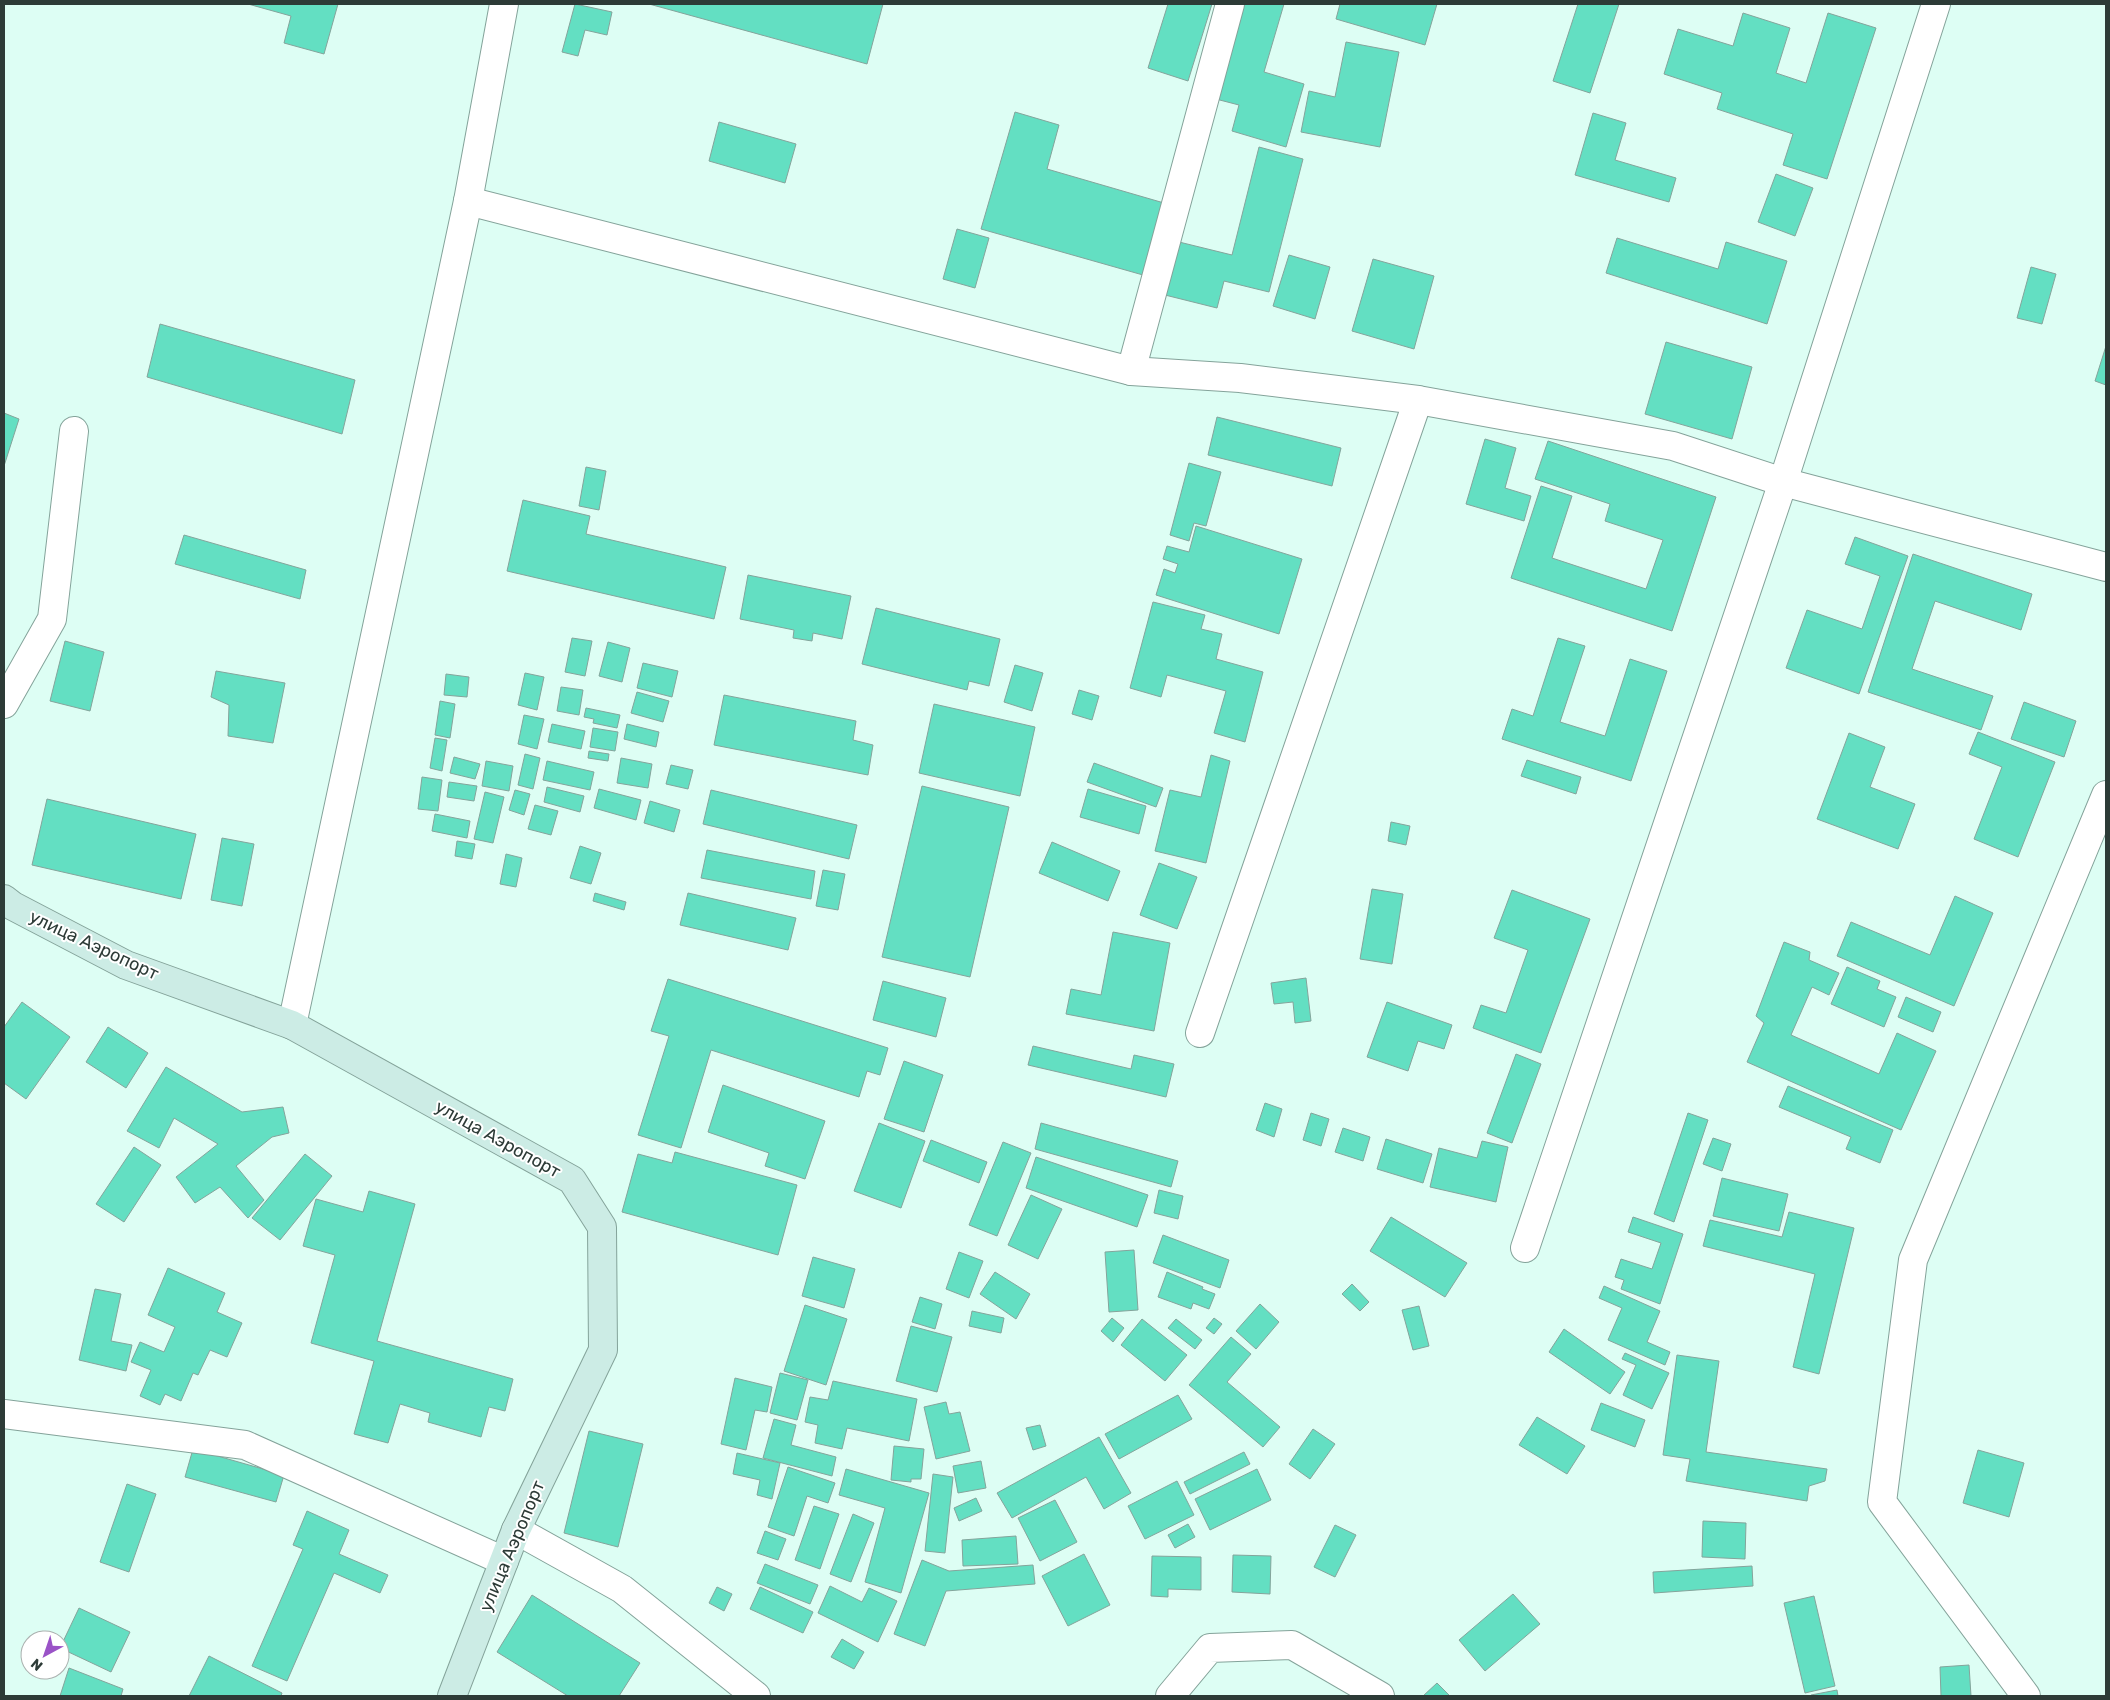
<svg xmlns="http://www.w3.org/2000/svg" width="2110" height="1700" viewBox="0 0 2110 1700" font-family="Rubik,sans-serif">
	<rect width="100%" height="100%" fill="#ddfef4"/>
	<g fill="#63dfc2" stroke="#84a49b">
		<polygon points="248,4 338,4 324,54 284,43 291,16"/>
		<polygon points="575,4 612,12 607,35 585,30 578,56 562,52"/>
		<polygon points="649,4 883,4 867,64"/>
		<polygon points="1168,4 1212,4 1188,81 1148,68"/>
		<polygon points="1240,4 1284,4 1264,72 1304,84 1286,147 1232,131 1239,105 1212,98"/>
		<polygon points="1340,4 1437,4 1425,45 1336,19"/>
		<polygon points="1578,4 1619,4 1590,93 1553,81"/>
		<polygon points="1743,13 1790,28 1776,73 1806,83 1828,13 1876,28 1827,179 1783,165 1793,134 1717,109 1722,93 1664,74 1678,29 1733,46"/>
		<polygon points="1346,42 1399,52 1380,147 1301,132 1309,91 1335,97"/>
		<polygon points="1015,112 1059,125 1047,169 1164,203 1143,275 981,229"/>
		<polygon points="1593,113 1626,123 1615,160 1676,178 1669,202 1575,175"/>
		<polygon points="719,122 796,144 785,183 709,161"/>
		<polygon points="1259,147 1303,159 1269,292 1224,281 1217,308 1161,294 1175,241 1232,255"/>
		<polygon points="1776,174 1813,188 1795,236 1758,222"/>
		<polygon points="957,229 989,238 975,288 943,279"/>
		<polygon points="1617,238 1718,269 1726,242 1787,261 1767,324 1606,273"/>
		<polygon points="1289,255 1330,267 1315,319 1273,306"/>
		<polygon points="1373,259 1434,276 1414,349 1352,331"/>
		<polygon points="2031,267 2056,274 2042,324 2017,318"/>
		<polygon points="160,324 355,380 342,434 147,377"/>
		<polygon points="1666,342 1752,367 1732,439 1645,414"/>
		<polygon points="2106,346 2106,385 2095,381"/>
		<polygon points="4,413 19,419 4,466"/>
		<polygon points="1217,417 1341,448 1332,486 1208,455"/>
		<polygon points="1485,439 1516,448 1505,488 1531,496 1524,521 1466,504"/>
		<polygon points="1548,441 1716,497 1672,631 1511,578 1541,486 1572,496 1552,558 1646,589 1663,540 1605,521 1610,504 1535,479"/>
		<polygon points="1189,463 1221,472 1206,526 1194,523 1189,541 1170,535"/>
		<polygon points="586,467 606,471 599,510 579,506"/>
		<polygon points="523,500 590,516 586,534 726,567 714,619 507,571"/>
		<polygon points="1196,526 1302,559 1279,634 1156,595 1164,569 1175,573 1178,564 1163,559 1167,546 1189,552"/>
		<polygon points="184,535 306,570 300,599 175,564"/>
		<polygon points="1855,537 1908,556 1859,694 1786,668 1807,610 1862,629 1880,576 1845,564"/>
		<polygon points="1913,554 2032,594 2021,630 1935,601 1912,669 1993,696 1981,730 1868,692"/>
		<polygon points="748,575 851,596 842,639 813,633 812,641 793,638 794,630 740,619"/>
		<polygon points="1153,602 1205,615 1201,629 1222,634 1216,659 1263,672 1245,742 1214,733 1226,691 1167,675 1161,697 1130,688"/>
		<polygon points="876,608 1000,639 989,686 969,681 967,690 862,664"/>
		<polygon points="572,638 592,641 585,676 565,672"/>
		<polygon points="1558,638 1585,646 1560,722 1605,736 1630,659 1667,671 1631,781 1502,739 1512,709 1533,716"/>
		<polygon points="65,641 104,652 90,711 50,701"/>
		<polygon points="608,642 630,648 622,682 599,676"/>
		<polygon points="643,663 678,671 672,697 637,688"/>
		<polygon points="1015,665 1043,673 1032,711 1004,702"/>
		<polygon points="216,671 285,683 273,743 228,736 229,705 211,697"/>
		<polygon points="525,673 544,677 537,710 518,705"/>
		<polygon points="446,674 469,677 467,697 444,695"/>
		<polygon points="561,687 583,690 579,715 557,711"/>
		<polygon points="1079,690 1099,696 1092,720 1072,714"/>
		<polygon points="637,692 669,701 663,722 631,713"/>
		<polygon points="724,695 856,721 853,740 873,745 868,775 714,745"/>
		<polygon points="440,701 455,704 450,738 435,735"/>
		<polygon points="2024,702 2076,721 2064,757 2011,739"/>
		<polygon points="934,704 1035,727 1020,796 919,773"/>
		<polygon points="586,708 620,715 617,728 593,723 594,719 584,717"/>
		<polygon points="524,715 544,719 537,749 518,744"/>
		<polygon points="552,724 585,731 581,749 548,742"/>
		<polygon points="627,724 659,732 656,747 624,739"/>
		<polygon points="593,728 618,732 615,751 590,747"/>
		<polygon points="1978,732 2055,762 2018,857 1974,839 2002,767 1969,754"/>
		<polygon points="1849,733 1885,747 1870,787 1915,804 1898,849 1817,819"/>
		<polygon points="435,738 447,740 442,771 430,768"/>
		<polygon points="589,751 609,754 608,761 588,758"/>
		<polygon points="525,754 540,758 533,789 518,785"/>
		<polygon points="1211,755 1230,761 1206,863 1155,851 1170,790 1201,797"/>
		<polygon points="454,757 480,764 475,779 450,773"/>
		<polygon points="621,758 652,764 648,788 617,783"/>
		<polygon points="1527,760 1581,777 1576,794 1521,776"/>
		<polygon points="486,761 513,766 509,791 482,786"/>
		<polygon points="547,761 594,772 590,790 543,780"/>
		<polygon points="1094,763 1163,788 1156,807 1087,782"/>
		<polygon points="671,765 693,770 688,789 666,784"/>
		<polygon points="422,777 442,780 438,811 418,809"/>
		<polygon points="449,782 477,786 474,801 447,797"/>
		<polygon points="922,786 1009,807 970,977 882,957"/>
		<polygon points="547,787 584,796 580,812 544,802"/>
		<polygon points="599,789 641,800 636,820 594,808"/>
		<polygon points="1088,789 1146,806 1139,834 1080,817"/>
		<polygon points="515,790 530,794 524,815 509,810"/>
		<polygon points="711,790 857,825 849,859 703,824"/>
		<polygon points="485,792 504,797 493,843 474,839"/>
		<polygon points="47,799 196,834 181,899 32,865"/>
		<polygon points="650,801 680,810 674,832 644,823"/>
		<polygon points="535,805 558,811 551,835 528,829"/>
		<polygon points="435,814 470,821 467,838 432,831"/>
		<polygon points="1391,822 1410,826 1406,845 1388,841"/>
		<polygon points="222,838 254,844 242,906 211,900"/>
		<polygon points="457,841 475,844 472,859 455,856"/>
		<polygon points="1052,842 1120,871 1108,901 1039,873"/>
		<polygon points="580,846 601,853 591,884 570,878"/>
		<polygon points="707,850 815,871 811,899 701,878"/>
		<polygon points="506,854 522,858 516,887 500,884"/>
		<polygon points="1159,863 1197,877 1177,929 1140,915"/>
		<polygon points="823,870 845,874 838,910 816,906"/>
		<polygon points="1372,889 1403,894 1392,964 1360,959"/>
		<polygon points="1512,890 1590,919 1541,1053 1473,1028 1481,1005 1506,1013 1528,950 1494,938"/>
		<polygon points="595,893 626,902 624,910 593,901"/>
		<polygon points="688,893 796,918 788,950 680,925"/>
		<polygon points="1955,896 1993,913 1954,1006 1837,956 1851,922 1930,955"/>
		<polygon points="1113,932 1170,943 1154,1031 1066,1014 1071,989 1101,995"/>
		<polygon points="1784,942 1810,952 1809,960 1839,973 1829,995 1812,987 1791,1035 1879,1074 1897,1033 1936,1051 1901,1130 1747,1062 1764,1023 1756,1016"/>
		<polygon points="1847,967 1880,981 1877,989 1896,997 1884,1027 1831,1004"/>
		<polygon points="1306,978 1311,1021 1295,1023 1293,1002 1274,1004 1271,983"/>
		<polygon points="668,979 888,1048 880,1075 867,1071 859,1097 711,1050 681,1148 638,1135 669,1036 651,1031"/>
		<polygon points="883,981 946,998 936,1037 873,1020"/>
		<polygon points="1906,997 1941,1012 1933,1032 1898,1017"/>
		<polygon points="22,1002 70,1037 26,1099 4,1083 4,1027"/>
		<polygon points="1387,1002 1452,1025 1444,1049 1418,1041 1408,1071 1367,1057"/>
		<polygon points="108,1027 148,1053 126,1088 86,1062"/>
		<polygon points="1033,1046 1131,1069 1134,1055 1174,1064 1166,1097 1028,1065"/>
		<polygon points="1516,1054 1541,1064 1512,1143 1487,1133"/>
		<polygon points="904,1061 943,1075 924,1132 884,1119"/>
		<polygon points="166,1067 242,1112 283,1107 289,1133 272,1137 236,1166 264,1200 248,1218 220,1187 195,1203 176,1177 218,1144 174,1118 159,1148 127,1131"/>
		<polygon points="723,1085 825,1121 805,1179 765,1166 769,1153 708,1132"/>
		<polygon points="1788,1086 1893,1130 1880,1163 1846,1149 1851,1137 1779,1107"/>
		<polygon points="1265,1103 1282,1109 1274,1137 1256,1130"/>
		<polygon points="1311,1113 1329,1119 1321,1146 1303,1140"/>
		<polygon points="1688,1113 1708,1120 1674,1222 1654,1214"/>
		<polygon points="879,1123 925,1141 901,1208 854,1191"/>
		<polygon points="1041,1123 1178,1161 1171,1187 1035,1149"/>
		<polygon points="1343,1128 1370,1137 1363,1161 1335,1152"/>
		<polygon points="1713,1138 1731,1144 1722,1171 1703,1164"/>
		<polygon points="1386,1139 1432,1154 1423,1183 1377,1169"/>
		<polygon points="931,1140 987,1162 979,1183 923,1161"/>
		<polygon points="1482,1141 1508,1147 1496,1202 1430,1187 1439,1148 1477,1158"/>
		<polygon points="1003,1142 1031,1153 997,1236 969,1225"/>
		<polygon points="134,1147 161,1165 124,1222 96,1204"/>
		<polygon points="675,1152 797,1185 778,1255 622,1212 638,1154 672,1163"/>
		<polygon points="305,1154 332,1176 280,1240 252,1218"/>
		<polygon points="1036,1157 1148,1195 1137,1227 1026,1188"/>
		<polygon points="1722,1178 1788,1194 1779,1231 1713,1216"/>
		<polygon points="1159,1190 1183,1196 1178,1219 1154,1213"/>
		<polygon points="369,1191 415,1204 377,1341 513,1379 505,1411 489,1407 481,1437 428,1422 430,1413 400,1404 388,1443 354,1434 374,1361 311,1343 335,1255 303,1246 316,1199 363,1212"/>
		<polygon points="1031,1195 1062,1209 1038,1259 1008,1245"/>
		<polygon points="1789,1212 1854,1228 1819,1374 1793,1367 1815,1274 1703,1246 1710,1220 1782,1237"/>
		<polygon points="1391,1217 1467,1263 1445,1297 1370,1251"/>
		<polygon points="1633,1217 1683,1234 1660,1304 1621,1289 1624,1280 1615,1277 1621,1259 1652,1269 1661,1243 1628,1232"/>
		<polygon points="1163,1235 1229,1260 1220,1288 1153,1263"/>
		<polygon points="1134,1250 1138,1310 1109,1312 1105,1252"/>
		<polygon points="959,1252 983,1261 969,1298 946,1289"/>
		<polygon points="813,1257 855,1269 844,1308 802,1296"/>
		<polygon points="168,1268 225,1293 217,1312 242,1323 227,1357 210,1350 198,1375 193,1373 181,1401 165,1394 160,1405 140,1396 151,1370 131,1362 140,1342 164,1352 175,1327 148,1315"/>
		<polygon points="995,1272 1030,1294 1016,1319 980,1294"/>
		<polygon points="1167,1272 1203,1287 1202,1289 1215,1294 1209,1309 1193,1303 1191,1309 1158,1297"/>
		<polygon points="1352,1284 1369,1302 1360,1311 1342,1294"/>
		<polygon points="1604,1286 1660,1311 1647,1342 1670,1352 1665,1365 1608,1340 1622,1308 1599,1298"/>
		<polygon points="95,1289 121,1294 111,1341 132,1345 126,1371 79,1360"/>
		<polygon points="920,1297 942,1304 935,1329 912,1322"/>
		<polygon points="1260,1304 1279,1322 1256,1349 1236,1331"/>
		<polygon points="805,1305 847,1319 826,1385 784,1371"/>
		<polygon points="1419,1306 1429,1346 1413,1350 1402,1310"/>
		<polygon points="972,1311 1004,1318 1001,1333 969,1326"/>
		<polygon points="1112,1318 1124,1328 1113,1342 1101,1331"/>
		<polygon points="1214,1318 1222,1324 1214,1334 1206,1328"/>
		<polygon points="1142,1319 1187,1355 1165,1381 1121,1345"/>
		<polygon points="1176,1319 1202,1340 1195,1349 1168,1328"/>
		<polygon points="911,1326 952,1337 937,1392 896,1381"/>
		<polygon points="1564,1329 1625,1372 1610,1394 1549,1352"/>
		<polygon points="1231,1337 1251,1354 1227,1382 1280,1427 1263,1447 1189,1385"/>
		<polygon points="1625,1353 1669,1373 1652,1409 1623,1395 1636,1365 1622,1359"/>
		<polygon points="1677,1355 1719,1361 1706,1452 1827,1469 1825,1481 1809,1486 1807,1501 1686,1481 1690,1459 1663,1455"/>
		<polygon points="780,1373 808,1380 797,1420 770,1413"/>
		<polygon points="735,1378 772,1387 767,1412 755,1410 746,1450 721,1444"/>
		<polygon points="833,1381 917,1399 909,1441 847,1428 842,1449 815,1443 818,1425 805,1422 810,1397 828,1400"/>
		<polygon points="1178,1395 1192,1419 1119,1459 1105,1434"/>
		<polygon points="946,1402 949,1414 960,1412 970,1451 936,1459 924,1407"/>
		<polygon points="1601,1403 1645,1420 1635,1447 1591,1430"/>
		<polygon points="1537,1417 1585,1446 1567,1474 1519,1445"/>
		<polygon points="774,1419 796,1425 791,1445 836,1457 832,1476 763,1458"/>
		<polygon points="1040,1425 1046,1446 1033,1450 1026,1428"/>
		<polygon points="1313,1429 1335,1444 1310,1479 1289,1464"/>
		<polygon points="589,1431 643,1444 618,1547 564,1533"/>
		<polygon points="1099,1437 1131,1493 1104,1509 1086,1477 1012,1518 997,1493"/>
		<polygon points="894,1446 924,1449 921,1479 911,1479 911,1482 891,1480"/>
		<polygon points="193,1449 284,1475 276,1502 185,1477"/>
		<polygon points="1978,1450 2024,1463 2009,1517 1963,1503"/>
		<polygon points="1244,1452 1250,1464 1190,1494 1184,1482"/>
		<polygon points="737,1453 780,1463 772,1499 757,1495 760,1480 733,1474"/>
		<polygon points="981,1461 986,1488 958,1493 953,1466"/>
		<polygon points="788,1467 835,1483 828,1503 807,1496 794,1536 768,1527"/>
		<polygon points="846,1469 929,1493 901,1593 865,1582 885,1508 839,1495"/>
		<polygon points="1257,1469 1271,1500 1210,1530 1195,1499"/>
		<polygon points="933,1474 953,1477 945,1553 925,1551"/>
		<polygon points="1177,1481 1194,1515 1145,1539 1128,1506"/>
		<polygon points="127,1484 156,1494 129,1572 100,1562"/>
		<polygon points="976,1498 982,1511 959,1521 954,1508"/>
		<polygon points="1055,1500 1077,1542 1040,1561 1018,1518"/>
		<polygon points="814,1506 839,1514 820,1569 795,1560"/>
		<polygon points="307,1511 349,1530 339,1554 388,1575 380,1593 334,1573 287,1681 252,1666 303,1549 293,1545"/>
		<polygon points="853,1514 874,1523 851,1582 830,1574"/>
		<polygon points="1703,1521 1746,1523 1745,1559 1702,1557"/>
		<polygon points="1188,1524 1195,1537 1175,1548 1168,1535"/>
		<polygon points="1335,1525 1356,1535 1335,1577 1314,1567"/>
		<polygon points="765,1531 786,1539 778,1560 757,1553"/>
		<polygon points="1016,1536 1018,1564 963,1566 962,1540"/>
		<polygon points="1084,1554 1110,1605 1068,1626 1042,1576"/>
		<polygon points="1233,1555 1271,1556 1270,1594 1232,1592"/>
		<polygon points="1152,1556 1201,1557 1201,1590 1168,1589 1168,1597 1151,1596"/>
		<polygon points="922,1560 949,1571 1033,1565 1035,1584 946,1591 925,1646 894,1634"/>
		<polygon points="765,1564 818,1585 810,1604 757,1583"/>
		<polygon points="1752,1566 1753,1586 1654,1593 1653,1572"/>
		<polygon points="830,1586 862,1602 869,1588 897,1601 878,1642 818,1613"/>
		<polygon points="717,1587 732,1594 724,1611 709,1603"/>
		<polygon points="760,1587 813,1612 803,1633 750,1609"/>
		<polygon points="1513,1594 1540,1624 1485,1671 1459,1640"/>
		<polygon points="532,1595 640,1663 619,1696 568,1696 497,1652"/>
		<polygon points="1814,1596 1835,1686 1805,1693 1784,1603"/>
		<polygon points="79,1608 130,1632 111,1672 60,1648"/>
		<polygon points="842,1639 864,1652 854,1669 831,1657"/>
		<polygon points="209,1656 282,1693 281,1696 189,1696"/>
		<polygon points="1969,1665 1971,1696 1941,1696 1940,1667"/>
		<polygon points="69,1668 123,1689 121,1696 60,1696"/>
		<polygon points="1437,1683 1450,1696 1423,1696"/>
		<polygon points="1837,1690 1838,1696 1811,1696 1811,1695"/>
	</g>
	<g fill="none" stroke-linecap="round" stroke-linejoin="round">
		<defs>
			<g id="minor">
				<polyline points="468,201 1131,371 1240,378 1418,400 1673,446 1783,482 2106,567"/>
				<polyline points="1131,371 1230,4"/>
				<polyline points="4,704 52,619 74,431"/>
				<polyline points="292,1025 468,201 504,4"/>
				<polyline points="1200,1033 1418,400"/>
				<polyline points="1525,1248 1783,482 1936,4"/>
				<polyline points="4,1414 245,1445 504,1561"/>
				<polyline points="516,1530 622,1589 756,1696"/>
				<polyline points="1170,1696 1210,1648 1292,1645 1380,1696"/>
				<polyline points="2026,1696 1882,1502 1913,1260 2106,795"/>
			</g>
			<polyline id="secondary" points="4,899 13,906 126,965 292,1025 572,1180 602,1227 603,1350 516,1530 452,1696"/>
		</defs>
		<use href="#minor" stroke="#84a39a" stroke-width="30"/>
		<use href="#secondary" stroke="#84a39a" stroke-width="30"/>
		<use href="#minor" stroke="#fff" stroke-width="28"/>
		<use href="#secondary" stroke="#ccece5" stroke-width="28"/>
	</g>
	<g text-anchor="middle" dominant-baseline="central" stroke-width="4" stroke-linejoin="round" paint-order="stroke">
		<g font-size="18" fill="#2d3b37" stroke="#fff">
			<text transform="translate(94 945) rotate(25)">улица Аэропорт</text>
			<text transform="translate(498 1139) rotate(29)">улица Аэропорт</text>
			<text transform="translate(512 1546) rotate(-67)">улица Аэропорт</text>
		</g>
	</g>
	<rect width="2110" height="1700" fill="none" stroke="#2d3b37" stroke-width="10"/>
	<g transform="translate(45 1655) rotate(220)"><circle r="24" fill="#ffffff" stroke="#abb1af"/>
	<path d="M0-4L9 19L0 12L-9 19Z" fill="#9a53c7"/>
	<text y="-8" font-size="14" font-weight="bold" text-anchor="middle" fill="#2d3b37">N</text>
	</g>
</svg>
